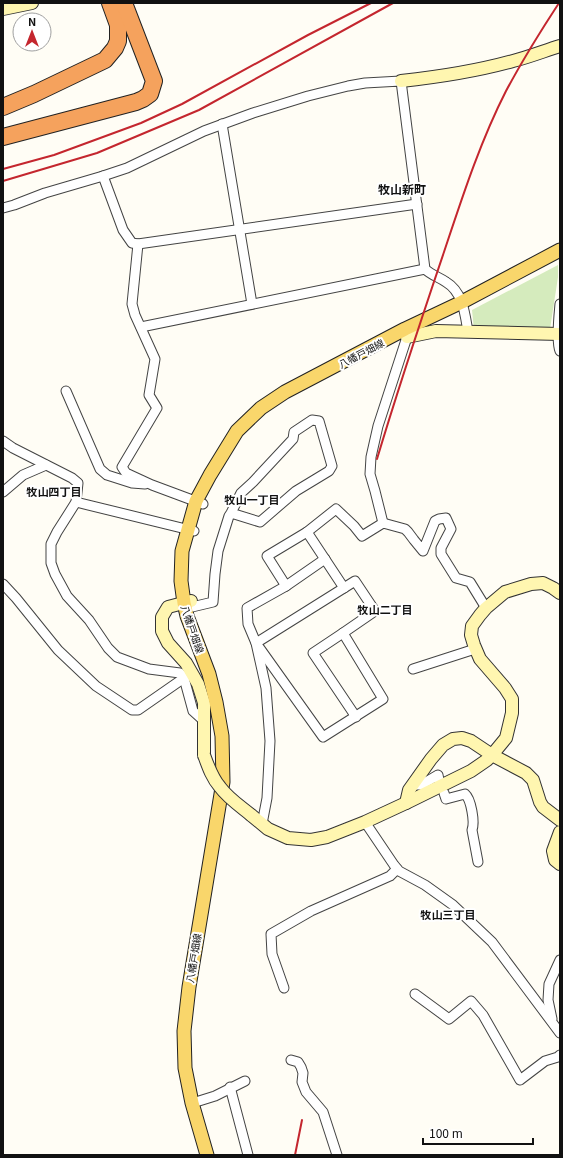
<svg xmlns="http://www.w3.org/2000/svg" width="563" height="1158" viewBox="0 0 563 1158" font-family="Georgia,'Noto Sans JP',serif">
	<rect width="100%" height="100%" fill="#fffdf5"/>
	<polygon fill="#d5ebbd" points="558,265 558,277 550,329 474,330 472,310"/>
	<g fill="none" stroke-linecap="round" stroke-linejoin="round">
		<defs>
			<g id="street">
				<polyline points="222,124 252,304"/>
				<polyline points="103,176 123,230 132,243 138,244 417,204"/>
				<path d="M3,208L14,205L45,193L103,176L127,168L204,131L253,113L308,96L348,86L365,83L401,81L425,269C431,275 439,277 446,282C463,292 465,314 468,332"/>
				<polyline points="138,244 132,304 135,315 155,359 149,395 157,408 122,467 126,473 152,485 203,504"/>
				<path d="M560,304C559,315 556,342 560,351"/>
				<polyline points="141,327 425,269"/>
				<polyline points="66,391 100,469 107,475 132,483 145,484"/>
				<polyline points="3,441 13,448 72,478 78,483 76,502 57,532 51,544 51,563 55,574 67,596 89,620 108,648 117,657 149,669 180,673 184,678 193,711 204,721"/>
				<polyline points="3,492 23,475 46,465"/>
				<polyline points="76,502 194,531"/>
				<polyline points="383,523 375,491 370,474 371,457 378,426 407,337"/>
				<polyline points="307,532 267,556 286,586 325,559"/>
				<polygon points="355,581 375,611 343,633 383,699 323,737 256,643"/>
				<polyline points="3,584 16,598 58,650 96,686 132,710 138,710 184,678"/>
				<polyline points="344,588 307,532 336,509 354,526 362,536 383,523 405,529 408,532 414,540 423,551 435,521 439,519 446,518 451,529 441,548 441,554 456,578 470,582 486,608"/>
				<polyline points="192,607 213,602 215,574 218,551 229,516 231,513 241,493 253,482 293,439 294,432 312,420 319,421 332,466 329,471 296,491 260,522 231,513"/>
				<polyline points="343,633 313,653 356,717"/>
				<polyline points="413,669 475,649"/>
				<polyline points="413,785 421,785 438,775 439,780"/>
				<path d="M444,793L446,799L465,794C471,799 475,822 472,830L478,862"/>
				<polyline points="365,822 394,865 399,871 425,885 453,905 492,942 560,1033"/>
				<polyline points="262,824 267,798 270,741 266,688 256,643 248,624 247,608 286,586"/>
				<polyline points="284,988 272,954 271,934 311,911 390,876 397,869"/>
				<polyline points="415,994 449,1019 471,1001 483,1015 520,1080 545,1061 558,1057 560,1055"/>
				<polyline points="552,1019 548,1000 549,984 560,960"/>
				<polyline points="291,1060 298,1062 301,1067 303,1073 302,1082 306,1092 323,1112 337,1155"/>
				<polyline points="230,1087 248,1155"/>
				<polyline points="199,1101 215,1096 245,1081"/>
			</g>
			<g id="secondary">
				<polyline points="3,9 32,3"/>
				<path d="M401,81C439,77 477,71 513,61C529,57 544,51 560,46"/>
				<polyline points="407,337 436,331 560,334"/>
				<polyline points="191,601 168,607 162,617 162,631 168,643 186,663 198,684 204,703 204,755"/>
				<polyline points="406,803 409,790 431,759 443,745 453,739 462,738 471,741 492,755 526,773 533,780 540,802 543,807 560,820"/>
				<polyline points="251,815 268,829 288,838 311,840 327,837 365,822 406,803 471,771 487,760 492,755 506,738 512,713 512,699 505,688 480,659 474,645 471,635 472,626 480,615 486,608 505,592 531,584 543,583 553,588 560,593"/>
				<polyline points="560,832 553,851 555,860 560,864"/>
			</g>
			<polyline id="primary" points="207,1155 192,1103 185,1068 184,1031 189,987 223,782 222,736 216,702 209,674 187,616 184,603 181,581 182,551 196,501 210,475 237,431 261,408 285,392 405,329 462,302 560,250"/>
			<g id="highway">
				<polyline points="3,107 34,94 105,60 115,48 118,41 118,25 110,3"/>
				<polyline points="3,137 136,102 143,99 150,94 154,81 124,3"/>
			</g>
		</defs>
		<use href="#street" stroke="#444" stroke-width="11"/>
		<use href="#secondary" stroke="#333" stroke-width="14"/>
		<use href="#primary" stroke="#222" stroke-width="15"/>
		<use href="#highway" stroke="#222" stroke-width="18"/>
		<use href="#street" stroke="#fff" stroke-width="9"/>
		<use href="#secondary" stroke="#fff6b0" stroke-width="12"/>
		<use href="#primary" stroke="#f9d66b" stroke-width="13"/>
		<use href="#highway" stroke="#f5a25d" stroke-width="16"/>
		<g stroke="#c4262e" stroke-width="2">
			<polyline points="3,169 54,155 141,123 182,104 308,35 371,3"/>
			<polyline points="3,181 97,153 199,110 393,3"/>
			<path d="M377,459C398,389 421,320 444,252C462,198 480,142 506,91C522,61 540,32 559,3"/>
			<polyline points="295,1155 302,1120"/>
		</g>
		<defs>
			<path id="secondary-bridge" d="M204,755C208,766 212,778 220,787C228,798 240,806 251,815"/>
		</defs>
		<use href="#secondary-bridge" stroke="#333" stroke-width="14" stroke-linecap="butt"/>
		<use href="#secondary-bridge" stroke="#fff6b0" stroke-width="12"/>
	</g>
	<g text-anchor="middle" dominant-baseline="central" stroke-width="4" stroke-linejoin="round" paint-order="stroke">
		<g font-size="10" fill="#111" stroke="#fff">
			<text transform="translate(361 353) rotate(-28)">八幡戸畑線</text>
			<text transform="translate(193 629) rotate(71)">八幡戸畑線</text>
			<text transform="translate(193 958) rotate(-81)">八幡戸畑線</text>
		</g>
		<g font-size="11" font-weight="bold" fill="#111" stroke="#fff">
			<text x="54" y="491">牧山四丁目</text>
			<text x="252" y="499">牧山一丁目</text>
			<text x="385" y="609">牧山二丁目</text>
			<text x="448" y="914">牧山三丁目</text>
		</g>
		<g font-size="12" font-weight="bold" fill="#111" stroke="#fff">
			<text x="402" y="188">牧山新町</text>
		</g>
	</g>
	<rect width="563" height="1158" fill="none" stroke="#111111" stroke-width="8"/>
	<g transform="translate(32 32)"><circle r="19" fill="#ffffff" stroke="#a0a0a0"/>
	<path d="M0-3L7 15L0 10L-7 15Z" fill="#c4262e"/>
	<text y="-6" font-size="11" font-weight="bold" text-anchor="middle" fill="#111111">N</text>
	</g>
	<path d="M423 1138v6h110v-6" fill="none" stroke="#111111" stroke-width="2"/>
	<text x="429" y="1138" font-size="12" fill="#111111" stroke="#ffffff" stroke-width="3" paint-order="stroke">100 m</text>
</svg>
